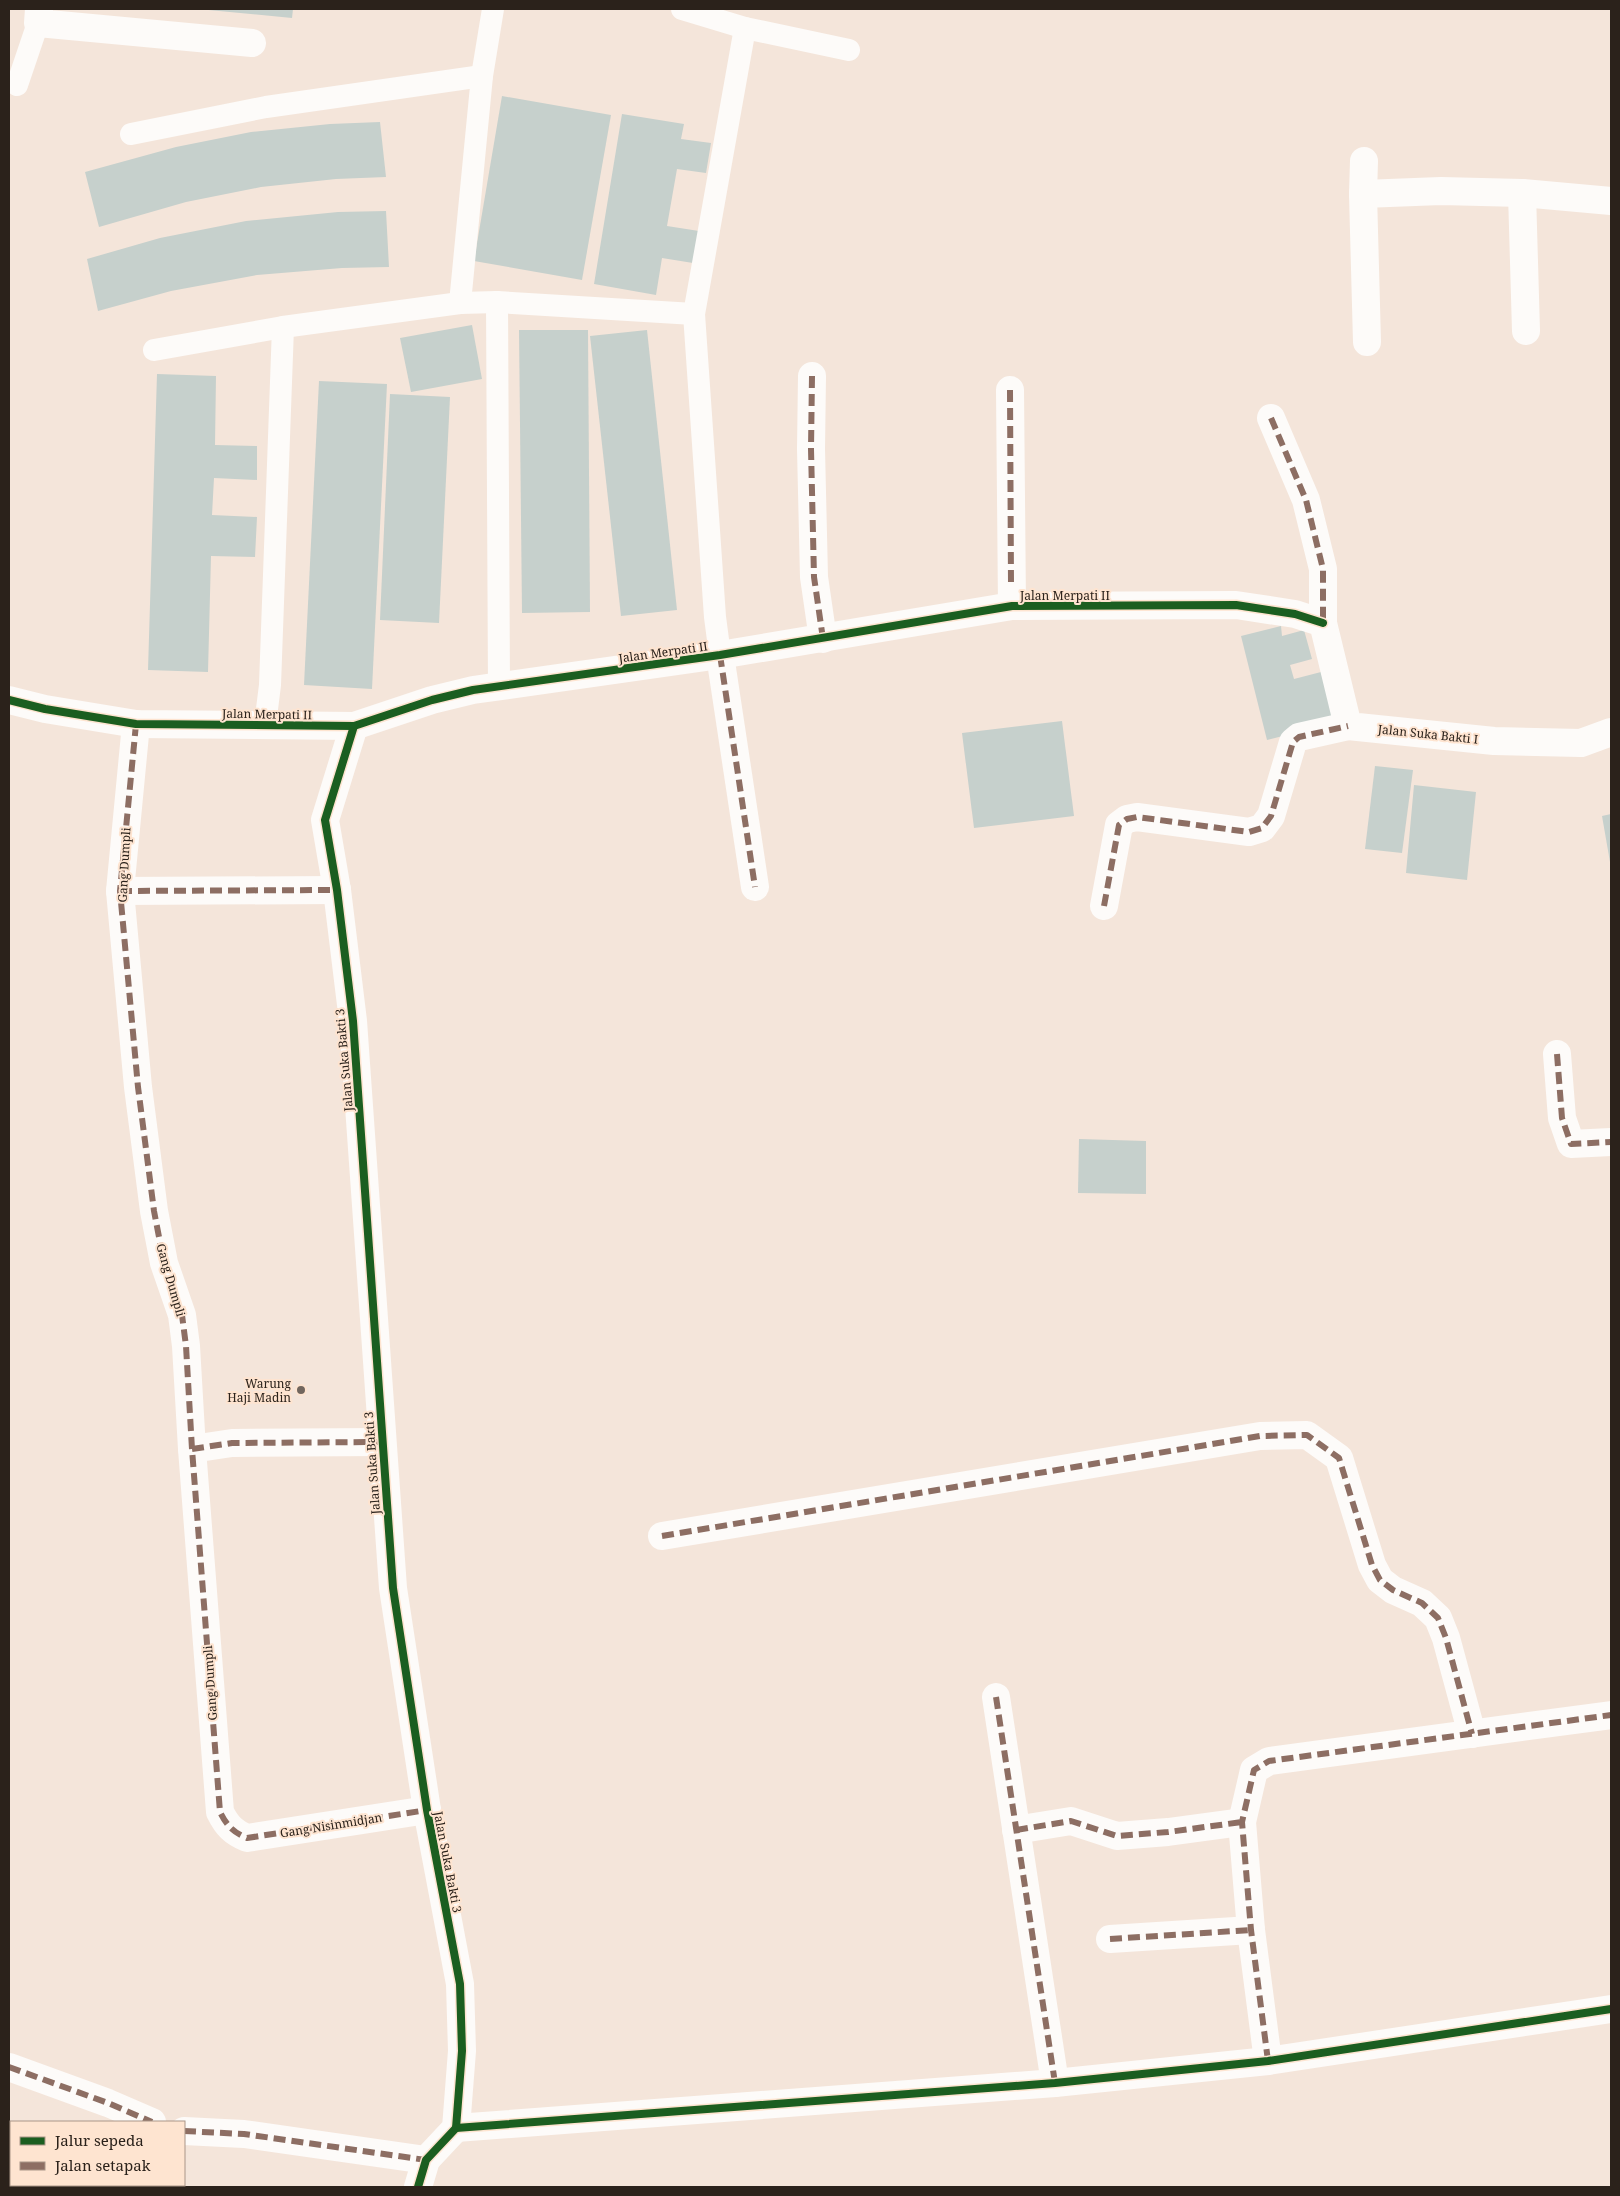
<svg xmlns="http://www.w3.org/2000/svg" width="1620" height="2196" viewBox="0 0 1620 2196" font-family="'Noto Serif',serif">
	<rect width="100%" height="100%" fill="#f4e5da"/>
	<g fill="#c6d0cc">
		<polygon points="198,9 293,9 292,18"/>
		<polygon points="502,96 611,115 582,280 474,261"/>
		<polygon points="622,114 684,124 681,139 711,143 706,173 677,169 667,226 699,231 693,263 662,258 656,295 594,284"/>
		<polygon points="380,122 386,177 336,179 261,187 186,202 99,227 85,172 176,147 251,132 330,124"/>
		<polygon points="386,211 389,267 342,268 257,275 171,291 98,311 87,259 160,238 246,221 338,212"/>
		<polygon points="472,325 482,379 411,392 400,338"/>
		<polygon points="519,330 588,330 590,612 522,613"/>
		<polygon points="647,330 677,610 621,616 590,336"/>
		<polygon points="157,374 216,376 215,445 257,446 257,480 214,478 212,515 257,517 255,557 211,556 208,672 148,670"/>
		<polygon points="319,381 387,384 372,689 304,685"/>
		<polygon points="390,394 450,397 439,623 380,620"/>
		<polygon points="1281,626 1282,636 1304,630 1312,659 1290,665 1294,679 1321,672 1334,723 1267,740 1241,636"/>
		<polygon points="1062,721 1074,816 974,828 962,733"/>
		<polygon points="1375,766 1413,770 1402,853 1365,849"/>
		<polygon points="1414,785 1476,792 1467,880 1406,873"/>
		<polygon points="1611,814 1611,862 1610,862 1602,816"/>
		<polygon points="1079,1139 1146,1141 1146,1194 1078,1193"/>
	</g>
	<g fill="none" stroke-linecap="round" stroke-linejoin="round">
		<g stroke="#fdfbf9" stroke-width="22">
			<polyline points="682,9 745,28 849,50"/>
			<polyline points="17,85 38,23"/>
			<polyline points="131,134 266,107 482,76"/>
			<polyline points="497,302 499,686"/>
			<polyline points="460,303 482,76 493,9"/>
			<polyline points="154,350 283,327 460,303 497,302 694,314"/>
			<polyline points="720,655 715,617 694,314 745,28"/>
			<polyline points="265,725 270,685 283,327"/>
		</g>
		<g stroke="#fdfbf9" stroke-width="28">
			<polyline points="39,9 38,23 252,43"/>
			<polyline points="1522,193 1526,331"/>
			<polyline points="1363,194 1364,161"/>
			<polyline points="1367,342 1363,194 1441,191 1522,193 1611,201"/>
			<polyline points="812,376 811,449 814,577 823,639"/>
			<polyline points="1010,390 1012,606"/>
			<polyline points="1271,418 1306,500 1323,569 1323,623"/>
			<polyline points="720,655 755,887"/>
			<path d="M136,724L120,891L138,1087L154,1211L164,1263L182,1315L186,1346L192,1449L220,1812C227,1826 233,1832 247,1838L427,1810"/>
			<polyline points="354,726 325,820 337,890 353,1021 393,1588 427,1810 460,1984 462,2051 456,2128 426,2160 418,2187"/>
			<polyline points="120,891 337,890"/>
			<polyline points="1104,906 1119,825 1127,819 1137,817 1249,832 1262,828 1271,816 1293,742 1299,737 1348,726"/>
			<polyline points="1557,1054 1562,1118 1571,1144 1611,1142"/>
			<polyline points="192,1449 232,1443 382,1442"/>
			<polyline points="662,1536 1260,1436 1307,1435 1339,1458 1372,1565 1380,1580 1393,1590 1422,1603 1438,1618 1446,1638 1472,1734"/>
			<polyline points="996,1697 1055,2083"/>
			<polyline points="1016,1830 1071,1821 1117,1836 1168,1832 1242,1822"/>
			<polyline points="1110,1939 1251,1930"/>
			<polyline points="1268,2061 1251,1930 1242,1822 1254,1770 1269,1761 1611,1715"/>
			<polyline points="9,2067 108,2103 152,2122"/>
			<polyline points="456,2128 1055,2083 1268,2061 1611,2009"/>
			<polyline points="184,2131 244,2134 426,2160"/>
		</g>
		<polyline stroke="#fdfbf9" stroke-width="28" points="9,700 45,709 136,724 354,726 432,700 473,690 720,655 1012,606 1236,605 1295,614 1323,623 1348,726 1494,741 1581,743 1611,732"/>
		<g stroke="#8d6e63" stroke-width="6" stroke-dasharray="12 6" stroke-linecap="butt">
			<polyline points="812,376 811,449 814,577 823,639"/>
			<polyline points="1010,390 1011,585"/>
			<polyline points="1271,418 1306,500 1323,569 1323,623"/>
			<polyline points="720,655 755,887"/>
			<path d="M136,724L120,891L138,1087L154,1211L164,1263L182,1315L186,1346L192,1449L220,1812C227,1826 233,1832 247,1838L427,1810"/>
			<polyline points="120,891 337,890"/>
			<polyline points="1104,906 1119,825 1127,819 1137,817 1249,832 1262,828 1271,816 1293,742 1299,737 1348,726"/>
			<polyline points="1557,1054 1562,1118 1571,1144 1611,1142"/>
			<polyline points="192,1449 232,1443 382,1442"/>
			<polyline points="662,1536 1260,1436 1307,1435 1339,1458 1372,1565 1380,1580 1393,1590 1422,1603 1438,1618 1446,1638 1472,1734"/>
			<polyline points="996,1697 1055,2083"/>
			<polyline points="1016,1830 1071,1821 1117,1836 1168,1832 1242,1822"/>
			<polyline points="1110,1939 1251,1930"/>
			<polyline points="1268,2061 1251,1930 1242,1822 1254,1770 1269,1761 1611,1715"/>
			<polyline points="9,2067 108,2103 152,2122"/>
			<polyline points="184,2131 244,2134 426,2160"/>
		</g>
		<defs>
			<g id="cycleway">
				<polyline points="9,700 45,709 136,724 354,726 432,700 473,690 720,655 1012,606 1236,605 1295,614 1323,623"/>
				<polyline points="354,726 325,820 337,890 353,1021 393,1588 427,1810 460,1984 462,2051 456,2128 426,2160 418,2187"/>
				<polyline points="456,2128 1055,2083 1268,2061 1611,2009"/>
			</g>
		</defs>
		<use href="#cycleway" stroke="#fee4d0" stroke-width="11"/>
		<use href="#cycleway" stroke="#1b5e20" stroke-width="8"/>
	</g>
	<circle fill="#71665e" stroke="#fee4d0" stroke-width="2" cx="301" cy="1390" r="5"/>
	<g text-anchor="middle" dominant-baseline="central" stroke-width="4" stroke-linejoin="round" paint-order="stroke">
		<g font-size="12" fill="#2b221b" stroke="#fee4d0">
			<text x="1065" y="595">Jalan Merpati II</text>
			<text transform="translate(663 652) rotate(-8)">Jalan Merpati II</text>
			<text transform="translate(267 714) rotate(1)">Jalan Merpati II</text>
			<text transform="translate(1428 734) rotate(6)">Jalan Suka Bakti I</text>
			<text transform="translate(124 865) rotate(-87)">Gang Dumpli</text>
			<text transform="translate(344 1060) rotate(-95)">Jalan Suka Bakti 3</text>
			<text transform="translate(171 1280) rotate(74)">Gang Dumpli</text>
			<text transform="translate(372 1463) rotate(-94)">Jalan Suka Bakti 3</text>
			<text transform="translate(210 1683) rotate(-94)">Gang Dumpli</text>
			<text transform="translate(331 1825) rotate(-9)">Gang Nisinmidjan</text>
			<text transform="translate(448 1862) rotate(79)">Jalan Suka Bakti 3</text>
		</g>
		<g font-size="12" fill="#2b221b" stroke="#fee4d0" text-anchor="end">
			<text x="291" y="1383">Warung<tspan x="291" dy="14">Haji Madin</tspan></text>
		</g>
	</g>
	<rect width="1620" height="2196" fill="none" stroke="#2b221b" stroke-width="20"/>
	<rect x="10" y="2121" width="175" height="65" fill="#fee4d0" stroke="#aa9688"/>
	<rect x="20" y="2137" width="25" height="8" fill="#1b5e20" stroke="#aa9688"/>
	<text x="55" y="2146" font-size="15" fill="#2b221b">Jalur sepeda</text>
	<rect x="20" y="2162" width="25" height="8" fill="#8d6e63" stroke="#aa9688"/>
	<text x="55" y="2171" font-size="15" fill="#2b221b">Jalan setapak</text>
</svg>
